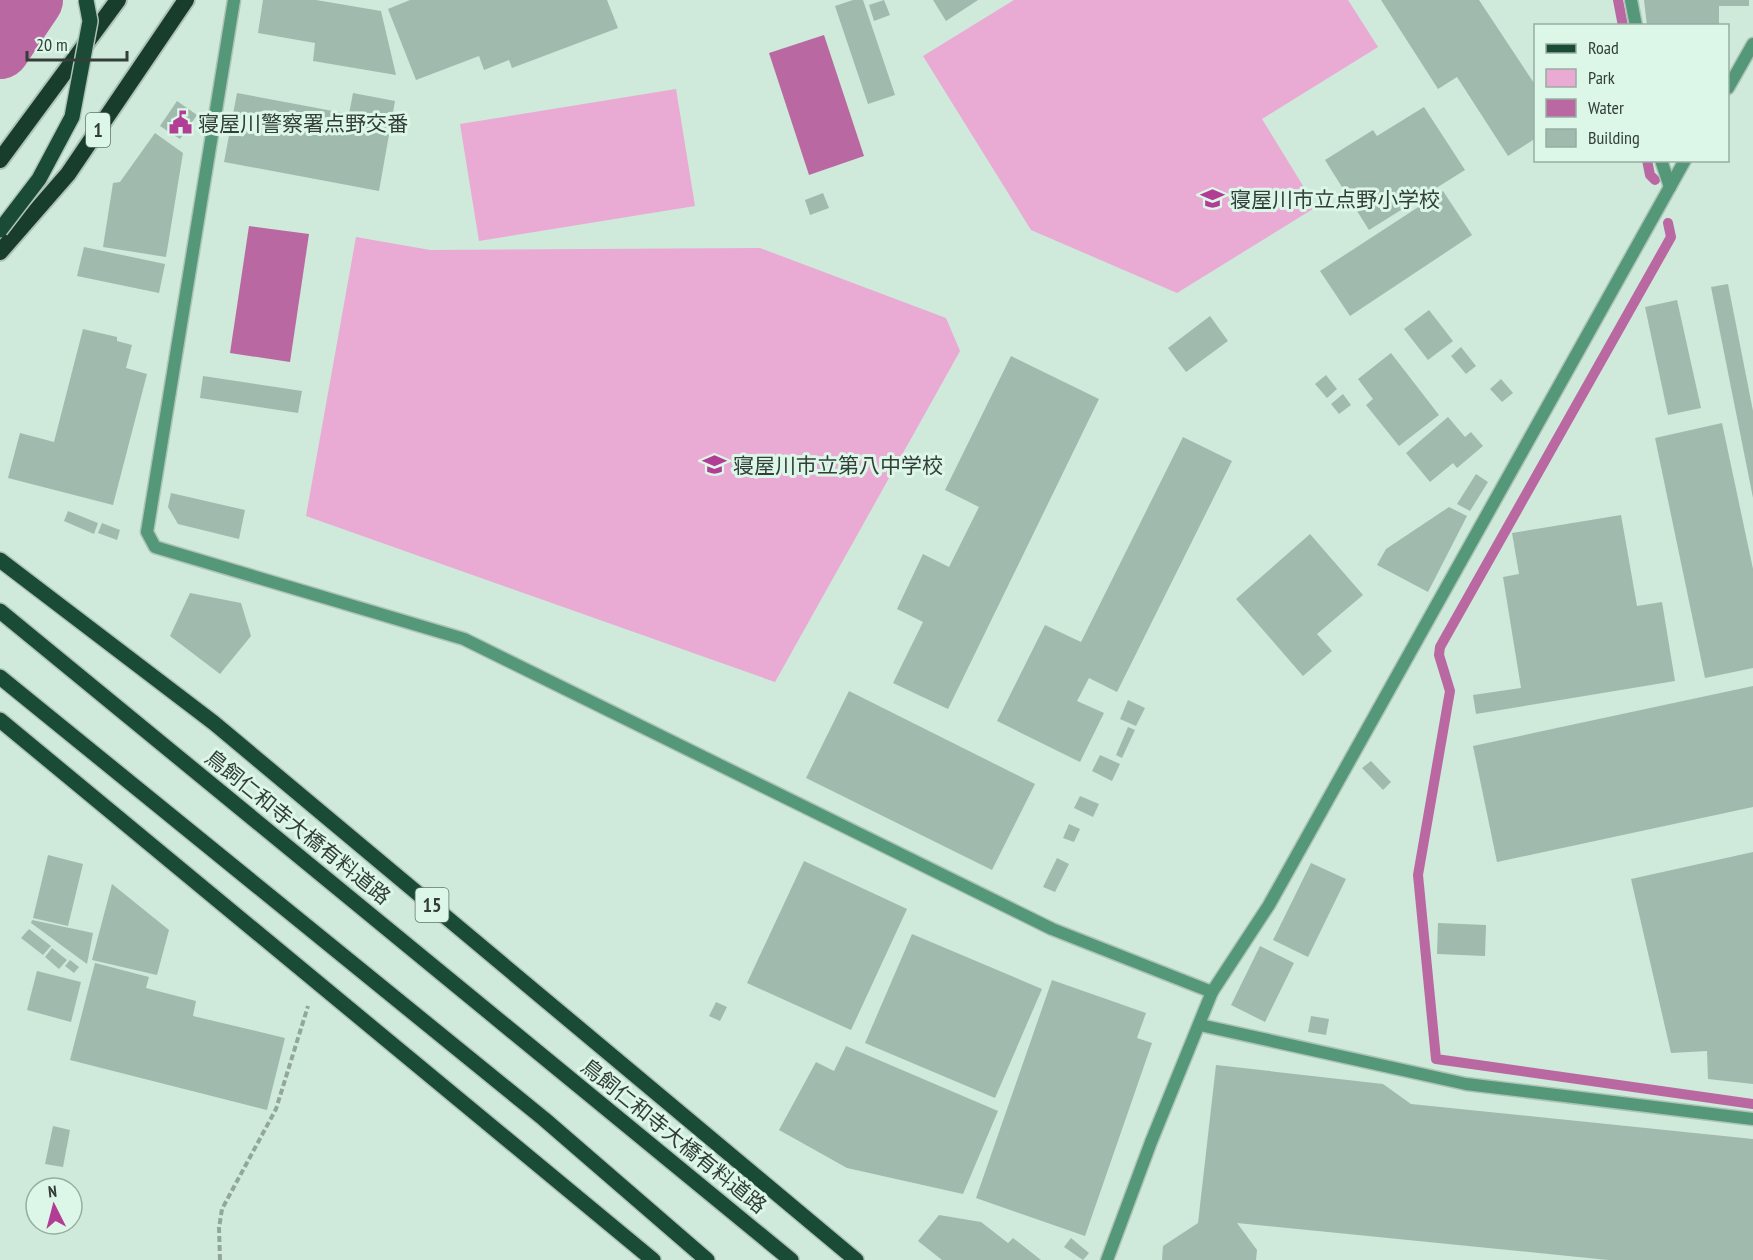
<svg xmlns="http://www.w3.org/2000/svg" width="1753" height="1260" viewBox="0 0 1753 1260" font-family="'PT Sans Narrow','Noto Sans JP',sans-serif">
	<rect width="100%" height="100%" fill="#cfe9db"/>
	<g fill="#e9aad4">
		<polygon points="1014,0 1348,0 1378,47 1262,119 1316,207 1177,293 1031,230 923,56"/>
		<polygon points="676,89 695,206 479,241 460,124"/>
		<polygon points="356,237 430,250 760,248 946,318 960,351 775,682 306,516"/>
	</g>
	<g fill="#ba68a2">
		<polygon points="824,35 864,156 809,175 769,53"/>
		<polygon points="249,226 309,234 290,362 230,353"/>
	</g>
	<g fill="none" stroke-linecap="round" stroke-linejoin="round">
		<g stroke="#ba68a2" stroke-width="10">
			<polyline points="1618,0 1623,26"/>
			<polyline points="1647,160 1650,175 1655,180"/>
			<polyline points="1668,223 1671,237 1440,647 1439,655 1450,691 1418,875 1436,1059 1753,1104"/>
		</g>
		<polyline stroke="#ba68a2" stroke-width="60" points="0,49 33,0"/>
	</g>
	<g fill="#a0baad">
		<polygon points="263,0 316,0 381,11 396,75 313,61 315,43 258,33"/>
		<polygon points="410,0 607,0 618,28 512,68 509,60 484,70 479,56 416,80 388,9"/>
		<polygon points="853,0 863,0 895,95 868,104 835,6"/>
		<polygon points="884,0 890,15 874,21 869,5"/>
		<polygon points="933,0 978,0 946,21"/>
		<polygon points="1381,0 1479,0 1536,86 1536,138 1508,156 1457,77 1438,89"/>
		<polygon points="1644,0 1749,0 1749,6 1719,6 1719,26 1647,26"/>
		<polygon points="237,93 349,114 353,93 395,101 379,191 224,162"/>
		<polygon points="177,101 197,115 180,139 160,126"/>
		<polygon points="1424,107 1465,170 1369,230 1325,160 1373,130 1377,136"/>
		<polygon points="155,133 183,153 166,257 103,247 113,183 120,182"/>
		<polygon points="1443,191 1472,235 1350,316 1320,271"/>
		<polygon points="823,193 829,208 810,215 805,200"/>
		<polygon points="84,247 165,264 159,293 77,276"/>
		<polygon points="1728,284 1753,411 1753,498 1711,287"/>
		<polygon points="1677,300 1701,408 1668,415 1645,307"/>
		<polygon points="1429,310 1453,341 1428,360 1404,329"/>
		<polygon points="1210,316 1228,341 1186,372 1168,348"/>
		<polygon points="83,329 117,337 117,341 132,345 126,368 147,374 113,505 8,478 20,433 54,442"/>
		<polygon points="1461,347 1476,366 1466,374 1451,356"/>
		<polygon points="1391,353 1439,415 1399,446 1366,405 1373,399 1358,379"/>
		<polygon points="1011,356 1099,399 948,709 893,683 923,622 897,609 923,554 949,567 979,507 945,490"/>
		<polygon points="1326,375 1337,389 1327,398 1315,384"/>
		<polygon points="203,376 302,391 298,413 200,398"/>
		<polygon points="1501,379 1513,393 1502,402 1490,389"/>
		<polygon points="1343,394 1351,405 1339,414 1331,404"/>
		<polygon points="1448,417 1465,437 1471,432 1483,446 1457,468 1453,463 1430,482 1406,453"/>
		<polygon points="1722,423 1753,569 1753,668 1705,678 1655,438"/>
		<polygon points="1183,437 1232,461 1117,692 1089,678 1077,701 1104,713 1080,762 997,721 1045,625 1081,642"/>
		<polygon points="1476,474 1488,482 1470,511 1457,504"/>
		<polygon points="171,493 245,510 239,539 178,524 168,507"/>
		<polygon points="1449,507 1467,516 1428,592 1377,565 1386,549"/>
		<polygon points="68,511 98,523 94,534 64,521"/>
		<polygon points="1621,515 1637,606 1662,602 1675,681 1476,714 1473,695 1521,688 1503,577 1519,574 1512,533"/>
		<polygon points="102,523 120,530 117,540 98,533"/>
		<polygon points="1310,534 1363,595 1317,634 1332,651 1303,676 1236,599"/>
		<polygon points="190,593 241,603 251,636 220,674 170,636"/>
		<polygon points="1753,686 1753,807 1497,862 1473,746"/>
		<polygon points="849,691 1035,784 992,870 806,778"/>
		<polygon points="1128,700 1145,708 1136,726 1120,719"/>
		<polygon points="1128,727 1135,730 1122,758 1116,755"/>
		<polygon points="1100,755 1120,764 1112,781 1092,771"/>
		<polygon points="1371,761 1391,782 1383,790 1362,768"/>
		<polygon points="1080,796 1099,804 1093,817 1074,808"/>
		<polygon points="1069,824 1080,829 1074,842 1063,838"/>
		<polygon points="1753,852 1753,1084 1708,1079 1707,1051 1671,1053 1631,879"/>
		<polygon points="48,855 83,864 68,926 33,918"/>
		<polygon points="1057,858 1069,864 1055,892 1043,887"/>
		<polygon points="804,861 907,909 851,1030 747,983"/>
		<polygon points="1311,863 1346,879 1308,957 1273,940"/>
		<polygon points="112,884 169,930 157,975 92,960"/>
		<polygon points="32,920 93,933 87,964 31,923"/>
		<polygon points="1438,923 1486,925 1485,956 1437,954"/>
		<polygon points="29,929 51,946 43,955 21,938"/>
		<polygon points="912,934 1042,989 995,1098 865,1043"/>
		<polygon points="1260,946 1294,963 1265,1022 1231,1005"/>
		<polygon points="52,948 67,960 59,969 45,957"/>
		<polygon points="70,960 79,967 74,973 65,966"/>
		<polygon points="95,963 149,977 146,988 196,1001 193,1016 285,1038 267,1110 70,1060"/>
		<polygon points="37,971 81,982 71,1022 27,1010"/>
		<polygon points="1052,980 1146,1013 1137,1038 1152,1043 1085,1236 976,1198"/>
		<polygon points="716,1002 727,1007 720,1021 709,1016"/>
		<polygon points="1311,1016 1329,1019 1326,1035 1308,1032"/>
		<polygon points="846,1046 998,1111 963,1194 847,1168 779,1130 816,1062 834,1071"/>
		<polygon points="1216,1065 1383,1084 1411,1104 1753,1139 1753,1260 1608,1260 1237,1223 1257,1250 1256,1260 1162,1260 1163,1246 1198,1223"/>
		<polygon points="53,1126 70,1130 63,1167 45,1164"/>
		<polygon points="939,1215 981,1222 1008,1243 1013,1238 1041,1260 942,1260 918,1241"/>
		<polygon points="1071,1238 1089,1253 1083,1260 1064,1247"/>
	</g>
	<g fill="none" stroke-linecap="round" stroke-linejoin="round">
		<defs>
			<g id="minor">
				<polyline points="234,0 147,532 155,547 464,639 1052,929 1212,992"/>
				<polyline points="1631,0 1636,26"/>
				<polyline points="1728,88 1753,44"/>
				<polyline points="1661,160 1670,187"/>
				<polyline points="1200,1025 1466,1084 1753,1119"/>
				<polyline points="1107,1260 1151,1142 1212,992 1269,905 1685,160"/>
			</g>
			<g id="primary">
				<polyline points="0,560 214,723 856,1260"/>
				<polyline points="0,611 791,1260"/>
				<polyline points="0,677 544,1119 707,1260"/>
				<polyline points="0,720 653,1260"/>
			</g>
			<g id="trunk">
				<polyline points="0,160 118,0"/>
				<polyline points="0,252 68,174 186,0"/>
			</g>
		</defs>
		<use href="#minor" stroke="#adc3b7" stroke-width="15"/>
		<use href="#primary" stroke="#adc3b7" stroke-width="18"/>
		<use href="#trunk" stroke="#adc3b7" stroke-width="20"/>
		<polyline stroke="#92a79c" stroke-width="4" stroke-dasharray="6 3" stroke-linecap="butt" points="220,1260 219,1228 222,1209 276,1109 308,1006"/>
		<use href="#minor" stroke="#549879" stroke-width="12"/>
		<use href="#primary" stroke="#1a4b37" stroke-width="15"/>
		<use href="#trunk" stroke="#183d2d" stroke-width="16"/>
		<defs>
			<polyline id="primary-bridge" points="0,230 39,179 72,117 90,21 86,0"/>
		</defs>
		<use href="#primary-bridge" stroke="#adc3b7" stroke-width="18" stroke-linecap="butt"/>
		<use href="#primary-bridge" stroke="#1a4b37" stroke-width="15"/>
	</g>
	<defs>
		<symbol id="civic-bare" viewBox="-9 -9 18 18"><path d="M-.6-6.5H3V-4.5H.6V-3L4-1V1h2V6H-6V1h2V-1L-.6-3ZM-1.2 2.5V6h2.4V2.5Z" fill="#b23d94" stroke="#dcf7e8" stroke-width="2.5" paint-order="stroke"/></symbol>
		<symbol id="school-bare" viewBox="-9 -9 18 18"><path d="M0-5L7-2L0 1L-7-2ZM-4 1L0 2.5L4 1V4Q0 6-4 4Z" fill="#b23d94" stroke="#dcf7e8" stroke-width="2.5" paint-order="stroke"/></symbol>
	</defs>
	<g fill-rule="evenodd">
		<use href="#civic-bare" x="164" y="106" width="33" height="33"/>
		<use href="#school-bare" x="1196" y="182" width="33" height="33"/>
		<use href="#school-bare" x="698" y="448" width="33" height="33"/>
	</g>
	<g text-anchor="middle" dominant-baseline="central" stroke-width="6" stroke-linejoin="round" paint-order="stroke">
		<g fill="#dcf7e8" stroke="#66766e" stroke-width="1.5">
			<rect x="86" y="113" width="24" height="34" rx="4.5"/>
			<rect x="415.5" y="888" width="33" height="34" rx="4.5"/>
		</g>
		<g font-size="20" font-weight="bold" fill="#333e39">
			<text x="98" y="130">1</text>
			<text x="432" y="905">15</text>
		</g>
		<g font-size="21" fill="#333e39" stroke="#dcf7e8" text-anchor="start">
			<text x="198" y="123">寝屋川警察署点野交番</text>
			<text x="1230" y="199">寝屋川市立点野小学校</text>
			<text x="733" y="465">寝屋川市立第八中学校</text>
		</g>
		<g font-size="21" fill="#333e39" stroke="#dcf7e8">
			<text transform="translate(298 827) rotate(39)">鳥飼仁和寺大橋有料道路</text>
			<text transform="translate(674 1136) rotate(39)">鳥飼仁和寺大橋有料道路</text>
		</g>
	</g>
	<rect x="1534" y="24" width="195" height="138" fill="#dcf7e8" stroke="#98ada2" stroke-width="1.5"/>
	<rect x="1546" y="44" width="30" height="9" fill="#1a4b37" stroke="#98ada2" stroke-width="1.5"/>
	<text x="1588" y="54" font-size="18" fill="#333e39">Road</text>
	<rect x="1546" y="69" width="30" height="18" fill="#e9aad4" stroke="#98ada2" stroke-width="1.5"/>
	<text x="1588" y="84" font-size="18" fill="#333e39">Park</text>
	<rect x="1546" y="99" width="30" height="18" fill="#ba68a2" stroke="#98ada2" stroke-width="1.5"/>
	<text x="1588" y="114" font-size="18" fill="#333e39">Water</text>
	<rect x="1546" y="129" width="30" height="18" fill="#a0baad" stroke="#98ada2" stroke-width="1.5"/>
	<text x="1588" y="144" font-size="18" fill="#333e39">Building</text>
	<g transform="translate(54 1206) rotate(354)"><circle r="28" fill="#dcf7e8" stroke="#98ada2" stroke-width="1.5"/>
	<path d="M0-4.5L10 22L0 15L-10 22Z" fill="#b23d94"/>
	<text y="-9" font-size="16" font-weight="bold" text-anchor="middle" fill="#333e39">N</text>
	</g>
	<path d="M27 51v9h100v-9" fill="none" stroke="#333e39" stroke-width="3"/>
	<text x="36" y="51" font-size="18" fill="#333e39" stroke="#dcf7e8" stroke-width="4.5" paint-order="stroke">20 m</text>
</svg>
